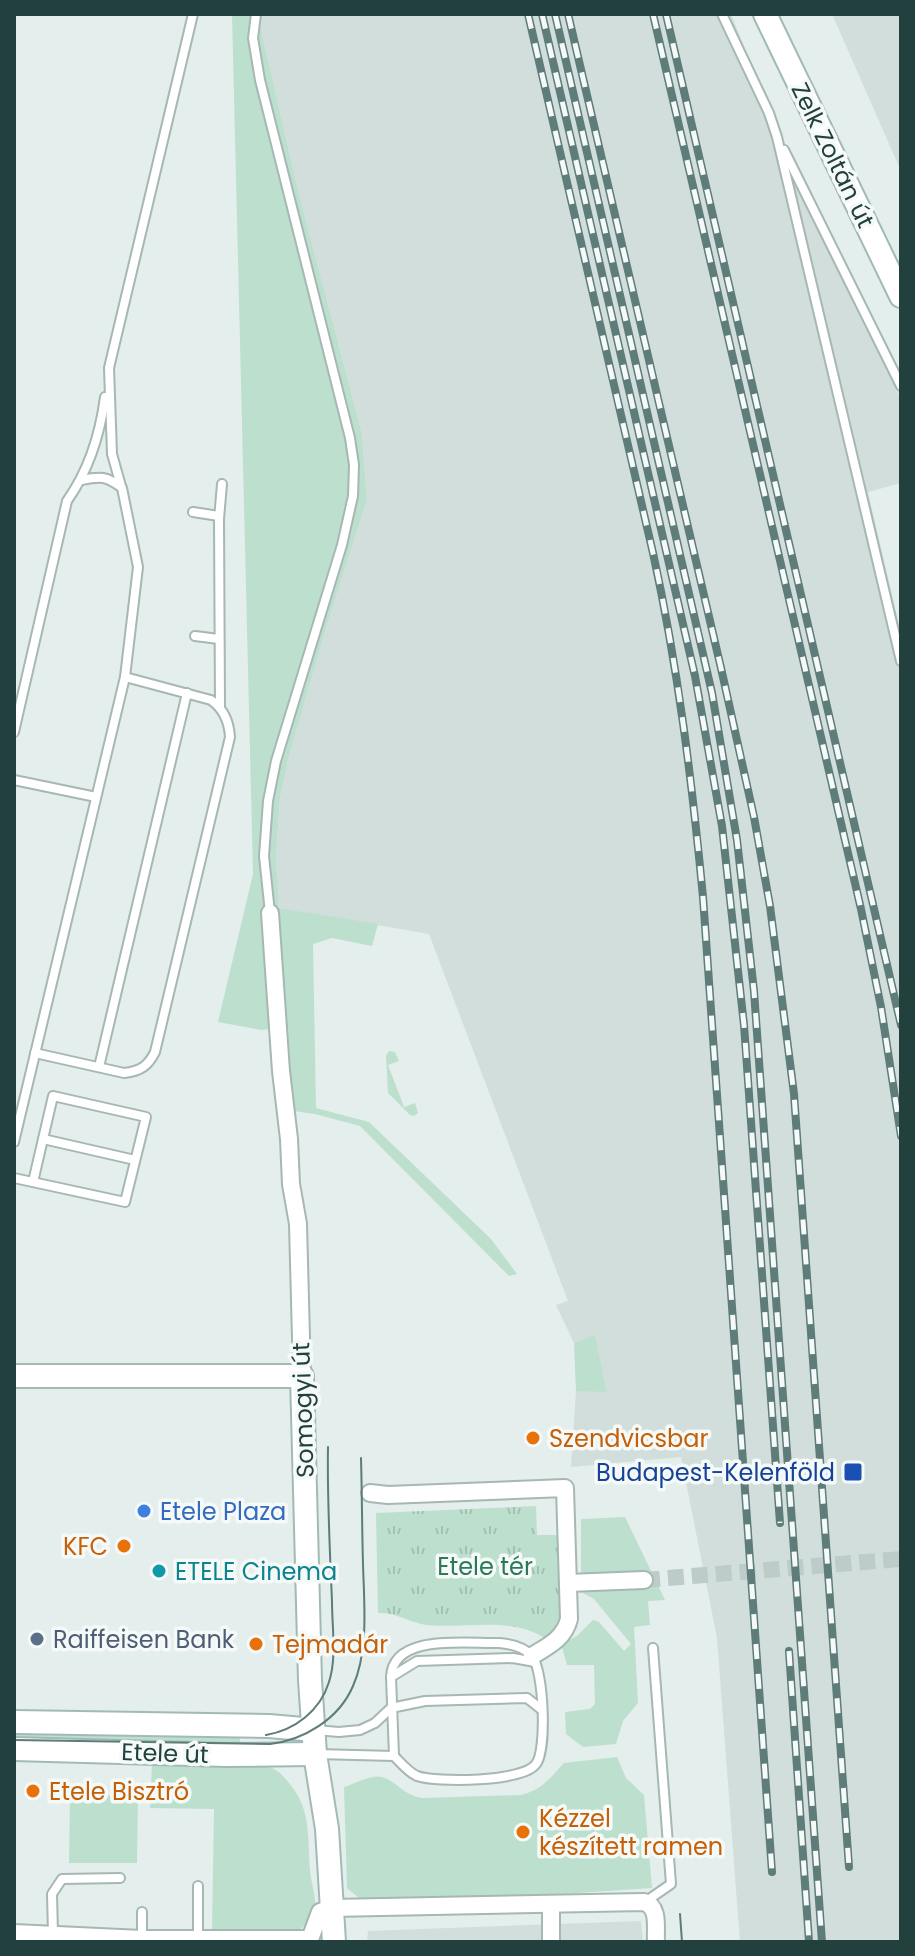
<svg xmlns="http://www.w3.org/2000/svg" width="915" height="1956" viewBox="0 0 915 1956" font-family="Poppins,sans-serif">
	<defs>
		<pattern id="park-tufts" width="24" height="20" patternUnits="userSpaceOnUse" patternTransform="scale(2)"><rect width="24" height="20" fill="#bce0cd"/><path d="M3 7l-1-3M5 7V3M7 7l1-3M15 17l-1-3M17 17v-4M19 17l1-3" fill="none" stroke="#a1c1b1"/></pattern>
	</defs>
	<rect width="100%" height="100%" fill="#e4eeec"/>
	<g fill="#d2dedb">
		<polygon points="263,14 731,14 768,107 901,399 901,483 868,492 901,633 901,1942 740,1942 717,1638 681,1457 571,1467 576,1391 607,1391 595,1336 574,1343 556,1305 568,1301 429,934 279,908 276,856 280,798 288,760 327,625 367,500 362,434 297,186 260,25"/>
		<polygon points="832,14 901,14 901,171"/>
		<polygon points="641,1921 643,1942 367,1942 368,1931"/>
	</g>
	<g fill="#bce0cd">
		<polygon points="232,14 263,14 260,25 297,186 362,434 367,500 327,625 288,760 280,798 276,856 279,908 378,924 372,946 332,938 313,944 316,1108 369,1122 491,1239 517,1274 509,1276 360,1126 315,1114 293,1111 288,1027 261,1030 218,1022 253,874"/>
		<polygon points="389,1051 395,1052 399,1061 388,1065 404,1107 415,1103 418,1113 414,1116 410,1115 388,1093 386,1056"/>
		<polygon points="595,1335 607,1392 576,1391 574,1343"/>
		<polygon points="625,1517 665,1600 648,1601 650,1625 634,1627 638,1703 623,1721 616,1744 583,1747 566,1734 565,1712 590,1709 595,1704 594,1665 567,1665 561,1644 577,1636 593,1620 599,1622 624,1651 631,1644 594,1599 581,1592 581,1519"/>
		<polygon points="14,1730 240,1734 240,1746 14,1742"/>
		<path d="M617,1757L626,1778L644,1795L652,1888L549,1895L359,1898L347,1888L344,1787C354,1784 372,1774 382,1777C395,1780 403,1795 422,1798L521,1795C542,1790 550,1778 564,1763Z"/>
		<path d="M152,1763L264,1766C276,1768 281,1773 289,1783C314,1812 306,1842 311,1878C313,1890 318,1904 313,1915C309,1923 303,1928 295,1932L212,1931L214,1809L150,1808Z"/>
		<polygon points="70,1795 138,1796 137,1863 69,1863"/>
	</g>
	<path fill="url(#park-tufts)" d="M536,1506L537,1535H557L560,1620L555,1629L545,1638C508,1616 468,1629 427,1625C410,1623 396,1612 378,1613L376,1513Z"/>
	<g fill="none" stroke-linecap="round" stroke-linejoin="round">
		<polyline stroke="#bdcbc9" stroke-width="16" stroke-dasharray="16 8" stroke-linecap="butt" points="644,1580 901,1559"/>
		<defs>
			<g id="lane">
				<polyline points="256,14 253,38 260,80 350,438 354,465 353,496 342,545 276,761 268,801 264,856 270,913"/>
				<polyline points="722,14 769,113 777,137 901,661"/>
				<polyline points="784,150 901,386"/>
				<polyline points="121,486 112,454 109,368 193,14"/>
				<polyline points="193,512 219,516"/>
				<polyline points="195,636 219,639"/>
				<polyline points="220,706 219,519 222,484"/>
				<path d="M14,732L67,501C89,470 100,435 105,397"/>
				<polyline points="14,780 96,797"/>
				<path d="M35,1053L124,1073C141,1071 148,1066 155,1052L230,737C229,721 224,709 211,700L125,677"/>
				<polyline points="99,1067 187,693"/>
				<polyline points="43,1139 135,1160"/>
				<path d="M14,1142L125,677L138,567L122,488C107,476 100,476 82,480"/>
				<polyline points="14,1178 125,1202 146,1117 53,1096 33,1182"/>
				<path d="M499,1643C511,1644 524,1647 532,1656C544,1671 547,1750 536,1764C523,1782 437,1783 417,1776C408,1772 401,1763 394,1756L391,1677C393,1633 466,1644 499,1643Z"/>
				<polyline points="391,1677 417,1661 513,1658 535,1662"/>
				<polyline points="315,1730 339,1732 360,1730 375,1723 391,1708 425,1701 527,1698 541,1709"/>
				<polyline points="316,1754 394,1756"/>
				<polyline points="645,1902 671,1884 653,1648"/>
				<polyline points="53,1934 52,1894 62,1879 120,1878"/>
				<polyline points="142,1939 142,1912"/>
				<polyline points="198,1939 198,1886"/>
			</g>
			<g id="street">
				<polyline points="270,913 281,1071 289,1139 291,1184 298,1224 302,1376"/>
				<path d="M370,1493L388,1495L565,1488L569,1619C564,1639 548,1646 532,1656"/>
				<polyline points="568,1583 644,1580"/>
				<polyline points="551,1906 551,1942"/>
				<polyline points="14,1933 142,1939 309,1939"/>
				<path d="M309,1942L320,1912L331,1908L644,1902C660,1907 655,1928 656,1942"/>
			</g>
			<g id="secondary">
				<polyline points="765,14 901,296"/>
				<polyline points="14,1376 302,1376 310,1680 315,1754 327,1829 334,1942"/>
				<polyline points="14,1722 269,1726 314,1730"/>
				<polyline points="14,1749 226,1755 315,1754"/>
			</g>
		</defs>
		<use href="#lane" stroke="#a6b7b4" stroke-width="12"/>
		<use href="#street" stroke="#a6b7b4" stroke-width="20"/>
		<use href="#secondary" stroke="#a2bab6" stroke-width="26"/>
		<use href="#lane" stroke="#fff" stroke-width="8"/>
		<use href="#street" stroke="#fff" stroke-width="16"/>
		<use href="#secondary" stroke="#fff" stroke-width="22"/>
		<g stroke="#5d7c7a" stroke-width="2">
			<path d="M266,1735C295,1730 320,1711 329,1682C337,1657 332,1628 332,1602C330,1551 327,1499 328,1447"/>
			<path d="M14,1740L270,1744C304,1740 339,1719 353,1686C369,1650 364,1603 363,1564C362,1529 362,1494 361,1458"/>
			<polyline points="680,1914 682,1942"/>
		</g>
		<defs>
			<g id="rail">
				<path d="M528,14L653,553C678,667 692,782 703,897L772,1872"/>
				<polyline points="542,14 695,676 722,826 744,1025 780,1523"/>
				<polyline points="555,14 712,693 737,840 754,991 822,1942"/>
				<polyline points="568,14 721,668 754,817 770,906 794,1094 849,1867"/>
				<polyline points="653,14 861,909 881,1007 901,1136"/>
				<polyline points="666,14 901,1025"/>
				<polyline points="789,1651 809,1942"/>
			</g>
		</defs>
		<use href="#rail" stroke="#5d7c7a" stroke-width="8"/>
		<use href="#rail" stroke="#f5faf9" stroke-width="5" stroke-dasharray="15" stroke-linecap="butt"/>
	</g>
	<g fill="#e8710a" stroke="#f5faf9" stroke-width="3">
		<circle cx="533" cy="1438" r="8"/>
		<circle cx="124" cy="1546" r="8"/>
		<circle cx="256" cy="1644" r="8"/>
		<circle cx="33" cy="1791" r="8"/>
		<circle cx="523" cy="1832" r="8"/>
	</g>
	<rect fill="#1a4fb4" stroke="#f5faf9" stroke-width="3" x="843" y="1462" width="20" height="20" rx="4"/>
	<circle fill="#3f7fe0" stroke="#f5faf9" stroke-width="3" cx="144" cy="1511" r="8"/>
	<circle fill="#0f9aa8" stroke="#f5faf9" stroke-width="3" cx="159" cy="1571" r="8"/>
	<circle fill="#5c6f8a" stroke="#f5faf9" stroke-width="3" cx="37" cy="1639" r="8"/>
	<g text-anchor="middle" dominant-baseline="central" stroke-width="7" stroke-linejoin="round" paint-order="stroke">
		<g font-size="24" fill="#22413e" stroke="#f5faf9">
			<text transform="translate(833 155) rotate(64)">Zelk Zoltán út</text>
			<text transform="translate(303 1410) rotate(-92)">Somogyi út</text>
			<text transform="translate(165 1753) rotate(2)">Etele út</text>
		</g>
		<g font-size="24" fill="#c56008" stroke="#f5faf9" text-anchor="start">
			<text x="549" y="1438">Szendvicsbar</text>
			<text x="108" y="1546" text-anchor="end">KFC</text>
			<text x="272" y="1644">Tejmadár</text>
			<text x="49" y="1791">Etele Bisztró</text>
			<text x="539" y="1818">Kézzel<tspan x="539" dy="28">készített ramen</tspan></text>
		</g>
		<g font-size="24" fill="#164399" stroke="#f5faf9" text-anchor="end">
			<text x="835" y="1472">Budapest-Kelenföld</text>
		</g>
		<g font-size="24" fill="#366cbe" stroke="#f5faf9" text-anchor="start">
			<text x="160" y="1511">Etele Plaza</text>
		</g>
		<g font-size="24" fill="#2b7959" stroke="#f5faf9">
			<text x="485" y="1566">Etele tér</text>
		</g>
		<g font-size="24" fill="#0d838f" stroke="#f5faf9" text-anchor="start">
			<text x="175" y="1571">ETELE Cinema</text>
		</g>
		<g font-size="24" fill="#4e5e75" stroke="#f5faf9" text-anchor="start">
			<text x="53" y="1639">Raiffeisen Bank</text>
		</g>
	</g>
	<rect width="915" height="1956" fill="none" stroke="#22413e" stroke-width="32"/>
</svg>
